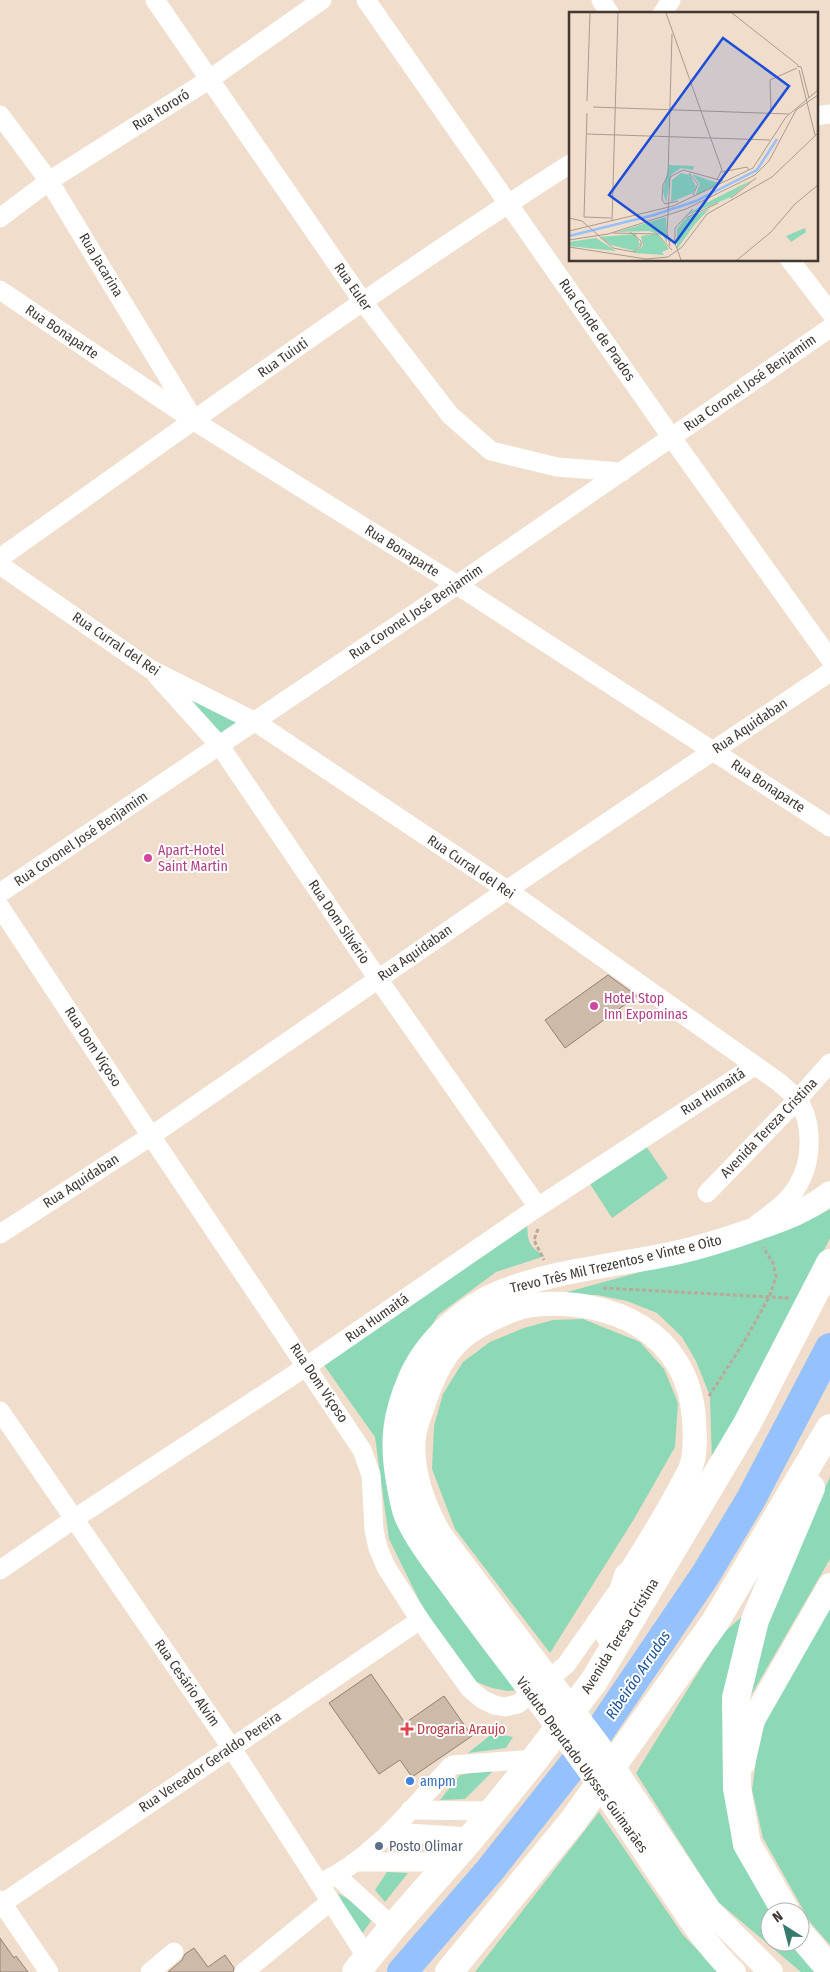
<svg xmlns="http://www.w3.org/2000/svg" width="830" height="1972" viewBox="0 0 830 1972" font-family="'Fira Sans Condensed',sans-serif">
	<rect width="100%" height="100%" fill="#f1ddcb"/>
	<g fill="#8dd8b7">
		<polygon points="179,692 239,721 221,735"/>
		<polygon points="646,1146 668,1178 612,1218 590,1184"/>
		<polygon points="830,1209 830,1238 796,1307 712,1463 710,1396 696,1361 682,1337 657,1313 627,1301 597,1295 560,1294 757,1240 798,1226"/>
		<path d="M527,1221C528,1240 527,1246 545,1256L496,1272L438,1315L409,1365L392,1434L521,1690L508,1691L492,1688L474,1681L422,1606L389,1539L375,1437L321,1361Z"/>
		<polygon points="583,1319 640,1342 664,1369 678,1403 675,1447 634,1519 550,1653 455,1529 432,1469 434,1426 443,1394 463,1362 490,1342 524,1328 553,1320"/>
		<polygon points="830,1477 830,1559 746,1704 763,1622"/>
		<polygon points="830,1607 830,1945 810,1922 763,1838 752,1790 761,1724"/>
		<polygon points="745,1614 725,1689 774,1912 770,1912 770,1942 794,1942 821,1972 801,1972 717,1901 636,1773 722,1634"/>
		<polygon points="493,1733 513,1737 506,1748 468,1753"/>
		<polygon points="496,1768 465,1799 440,1800 460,1775"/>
		<polygon points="599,1812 683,1935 719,1972 475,1972"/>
		<polygon points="387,1872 408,1873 385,1902 375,1890"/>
		<polygon points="335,1892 356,1903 371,1921 362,1934"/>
	</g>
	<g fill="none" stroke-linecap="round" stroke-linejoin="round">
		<polyline stroke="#95c1fd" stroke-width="30" points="402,1972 490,1870 599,1732 706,1574 751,1499 830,1348"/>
	</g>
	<g fill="#cebaa9" stroke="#938171">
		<polygon points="608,975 637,996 565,1048 545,1020"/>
		<polygon points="371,1674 405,1723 444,1696 472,1736 412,1777 400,1760 379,1774 329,1703"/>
		<polygon points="0,1938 14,1958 16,1956 28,1972 0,1972"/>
		<polygon points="194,1948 208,1967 225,1955 234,1968 233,1972 168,1972 182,1960 185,1954"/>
	</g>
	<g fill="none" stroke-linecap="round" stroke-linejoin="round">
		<g stroke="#baa99b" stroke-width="3" stroke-dasharray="4 2.5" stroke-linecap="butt">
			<polyline points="538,1229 534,1240 544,1260"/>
			<polyline points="603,1288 789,1298"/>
			<polyline points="709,1396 744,1342 769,1297 776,1277 773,1263 763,1247"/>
		</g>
		<g stroke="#fff" stroke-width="19">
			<polyline points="155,0 363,302 450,415 491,451 557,467 622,472"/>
			<polyline points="366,0 672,438 830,659"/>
			<polyline points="601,0 610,14"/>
			<polyline points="662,14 671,0"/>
			<polyline points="0,115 49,181 191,415"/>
			<polyline points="816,116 830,114"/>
			<polyline points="0,218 49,181 210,79 322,0"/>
			<polyline points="790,260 830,312"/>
			<polyline points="0,290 194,421 457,585 830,827"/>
			<path d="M0,558C188,425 375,288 570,164"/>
			<path d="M0,565L150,669L254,721L507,890L780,1083C785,1088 792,1093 797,1099C814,1122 812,1162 798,1185C789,1202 770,1214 756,1225"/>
			<polyline points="157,676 220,746 378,979 538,1207"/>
			<polyline points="0,893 457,585 830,328"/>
			<polyline points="0,907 151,1136 362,1450 371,1475 374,1530 378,1548 386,1567 420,1620 470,1689 482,1699 494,1705 505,1707 518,1704 566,1665 615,1595"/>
			<polyline points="707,1193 797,1100 830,1063"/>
			<polyline points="0,1234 151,1136 507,890 830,672"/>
			<polyline points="0,1411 231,1747 368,1959"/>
			<polyline points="0,1570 74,1519 307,1366 538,1207 754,1066"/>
			<polyline points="410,1810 493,1811"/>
			<polyline points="390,1832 472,1837"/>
			<polyline points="355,1862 450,1862"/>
			<polyline points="337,1876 393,1927"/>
			<path d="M320,1883C373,1859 413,1807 452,1765L535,1759"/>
			<polyline points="0,1900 49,1972"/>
			<polyline points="0,1905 420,1620"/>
			<polyline points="150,1972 174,1952"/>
			<polyline points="244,1972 331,1901"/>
		</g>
		<g stroke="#fff" stroke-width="24">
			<path d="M628,1576C645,1549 662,1522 677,1494C681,1486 687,1477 691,1467C696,1453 695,1434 694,1419C688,1332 611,1297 533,1305C515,1306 478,1325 464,1336C444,1352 433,1376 425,1400C421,1411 416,1424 414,1436C410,1471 423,1504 439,1533L599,1746L710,1911L771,1972"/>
			<polyline points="743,1764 753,1720 830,1585"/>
			<path d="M734,1972C708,1948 689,1917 669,1888C639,1844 611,1799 579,1756C539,1700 495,1646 455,1590C438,1567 418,1543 406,1516C402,1506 400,1493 398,1481C391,1442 394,1415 410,1378C427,1340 464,1306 503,1291C554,1271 612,1266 665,1255C697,1249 730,1238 761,1227C785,1219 810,1209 830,1193"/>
		</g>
		<g stroke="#fff" stroke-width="28">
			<polyline points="609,1634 628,1576"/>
			<polyline points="786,1912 747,1844 737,1788 736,1698 755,1620 811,1488"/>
			<polyline points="800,1934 830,1969"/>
			<polyline points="356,1972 393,1927 472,1837 535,1759 594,1681 747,1424 830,1263"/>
			<polyline points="449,1972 573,1821 715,1622 830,1428"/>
		</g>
	</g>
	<g fill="#d1479c" stroke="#fff" stroke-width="2">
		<circle cx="148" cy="858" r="5"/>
		<circle cx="594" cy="1006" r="5"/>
	</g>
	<path fill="#e0444e" stroke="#fff" stroke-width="2" d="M404.5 1721.5h5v5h5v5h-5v5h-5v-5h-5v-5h5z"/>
	<circle fill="#3f7fe0" stroke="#fff" stroke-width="2" cx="410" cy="1781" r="5"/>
	<circle fill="#5c6f8a" stroke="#fff" stroke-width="2" cx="379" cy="1846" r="5"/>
	<g text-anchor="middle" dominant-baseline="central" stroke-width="4" stroke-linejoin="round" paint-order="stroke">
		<g font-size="14" fill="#413932" stroke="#fff">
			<text transform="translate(161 110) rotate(-32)">Rua Itororó</text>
			<text transform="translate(101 265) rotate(59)">Rua Jacarina</text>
			<text transform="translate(353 287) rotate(55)">Rua Euler</text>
			<text transform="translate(597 330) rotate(55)">Rua Conde de Prados</text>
			<text transform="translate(62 332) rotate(34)">Rua Bonaparte</text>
			<text transform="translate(283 358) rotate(-35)">Rua Tuiuti</text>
			<text transform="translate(750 383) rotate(-35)">Rua Coronel José Benjamim</text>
			<text transform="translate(402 551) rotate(32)">Rua Bonaparte</text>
			<text transform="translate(416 612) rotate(-34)">Rua Coronel José Benjamim</text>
			<text transform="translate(116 644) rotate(34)">Rua Curral del Rei</text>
			<text transform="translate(750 726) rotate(-34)">Rua Aquidaban</text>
			<text transform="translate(768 786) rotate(33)">Rua Bonaparte</text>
			<text transform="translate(81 839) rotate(-34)">Rua Coronel José Benjamim</text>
			<text transform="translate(471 867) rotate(34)">Rua Curral del Rei</text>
			<text transform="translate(339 922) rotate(56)">Rua Dom Silvério</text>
			<text transform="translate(415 953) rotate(-35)">Rua Aquidaban</text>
			<text transform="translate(93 1047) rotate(57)">Rua Dom Viçoso</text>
			<text transform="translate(713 1092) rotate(-33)">Rua Humaitá</text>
			<text transform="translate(769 1128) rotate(-46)">Avenida Tereza Cristina</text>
			<text transform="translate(81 1181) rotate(-33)">Rua Aquidaban</text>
			<text transform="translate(616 1264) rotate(-13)">Trevo Três Mil Trezentos e Vinte e Oito</text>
			<text transform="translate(377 1318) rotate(-35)">Rua Humaitá</text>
			<text transform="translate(319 1383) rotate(56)">Rua Dom Viçoso</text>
			<text transform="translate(620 1636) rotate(-58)">Avenida Teresa Cristina</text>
			<text transform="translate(187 1683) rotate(55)">Rua Cesário Alvim</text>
			<text transform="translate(210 1762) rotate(-34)">Rua Vereador Geraldo Pereira</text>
			<text transform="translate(582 1765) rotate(54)">Viaduto Deputado Ulysses Guimarães</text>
		</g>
		<g font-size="14" fill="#b23c85" stroke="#fff" text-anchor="start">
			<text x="158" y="850">Apart-Hotel<tspan x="158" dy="16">Saint Martin</tspan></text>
			<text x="604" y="998">Hotel Stop<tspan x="604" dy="16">Inn Expominas</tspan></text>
		</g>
		<g font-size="14" fill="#be3a42" stroke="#fff" text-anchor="start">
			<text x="417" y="1729">Drogaria Araujo</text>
		</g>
		<g font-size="14" fill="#366cbe" stroke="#fff" text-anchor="start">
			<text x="420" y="1781">ampm</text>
		</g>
		<g font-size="14" fill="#4e5e75" stroke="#fff" text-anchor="start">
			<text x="389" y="1846">Posto Olimar</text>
		</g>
		<g font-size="15" font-style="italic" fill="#185196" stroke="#fff">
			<text transform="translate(638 1675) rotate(-56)">Ribeirão Arrudas</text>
		</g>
	</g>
	<g transform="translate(569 12)">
		<rect width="249" height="249" fill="#f1ddcb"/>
		<path d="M100,153L125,154L124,158L112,156L102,163L97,191L94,179ZM112,161L121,163L127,174L124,181L102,190L103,168ZM123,162L142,169L152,171L126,184L131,172ZM183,168L162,185L114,205L137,191ZM141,196L126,212L108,237V217L115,208ZM97,205L98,231L94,224L80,219L48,220ZM236,216L237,220L222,230L217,224ZM67,222L71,233L66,239L42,233L31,225ZM88,222L100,237L93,240L95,243L64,241L74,234L72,224ZM27,226L47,239L0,234V230Z" fill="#8dd8b7"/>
		<path fill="none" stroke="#95c1fd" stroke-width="2.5" d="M0,224L85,203L127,189L188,158L208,127"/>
		<path fill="none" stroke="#ab9b8e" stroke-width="1" d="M97,1L153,158L148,167M163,1L229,53M103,22L99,163L94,173L93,188L96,192L109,189M228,54L232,55L240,86M230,58L246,123M18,89L21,1M24,95L220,102M202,100L201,68L228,56M18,101L15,205L42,206M18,122L201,128M153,160L178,155L180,158M120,161L129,172L124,183M162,186L187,166M0,206L13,209L44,236L65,240L72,234V229L61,220M117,206L149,191M43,209L49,1M0,219L104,194L184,156L217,105L249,78M44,221L88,222L103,238M0,228L39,222L117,197L186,163L200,149L227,98L249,83M101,234L98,220L101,165L114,158L154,169M0,235L77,247L99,245L113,235L138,202L203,165L249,121M112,248L106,231V216L124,197M168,248L202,220L226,192L249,173"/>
		<path fill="#1d4ed8" fill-opacity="0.15" stroke="#1d4ed8" stroke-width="2.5" d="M154,26L220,74L106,231L40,183Z"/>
		<rect width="249" height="249" fill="none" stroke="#413932" stroke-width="2.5"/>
	</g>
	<g transform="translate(785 1927) rotate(324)"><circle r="24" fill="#ffffff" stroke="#b3b0ad"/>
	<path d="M0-4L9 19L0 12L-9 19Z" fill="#367b6e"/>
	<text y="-8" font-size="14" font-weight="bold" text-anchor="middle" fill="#413932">N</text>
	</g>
</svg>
